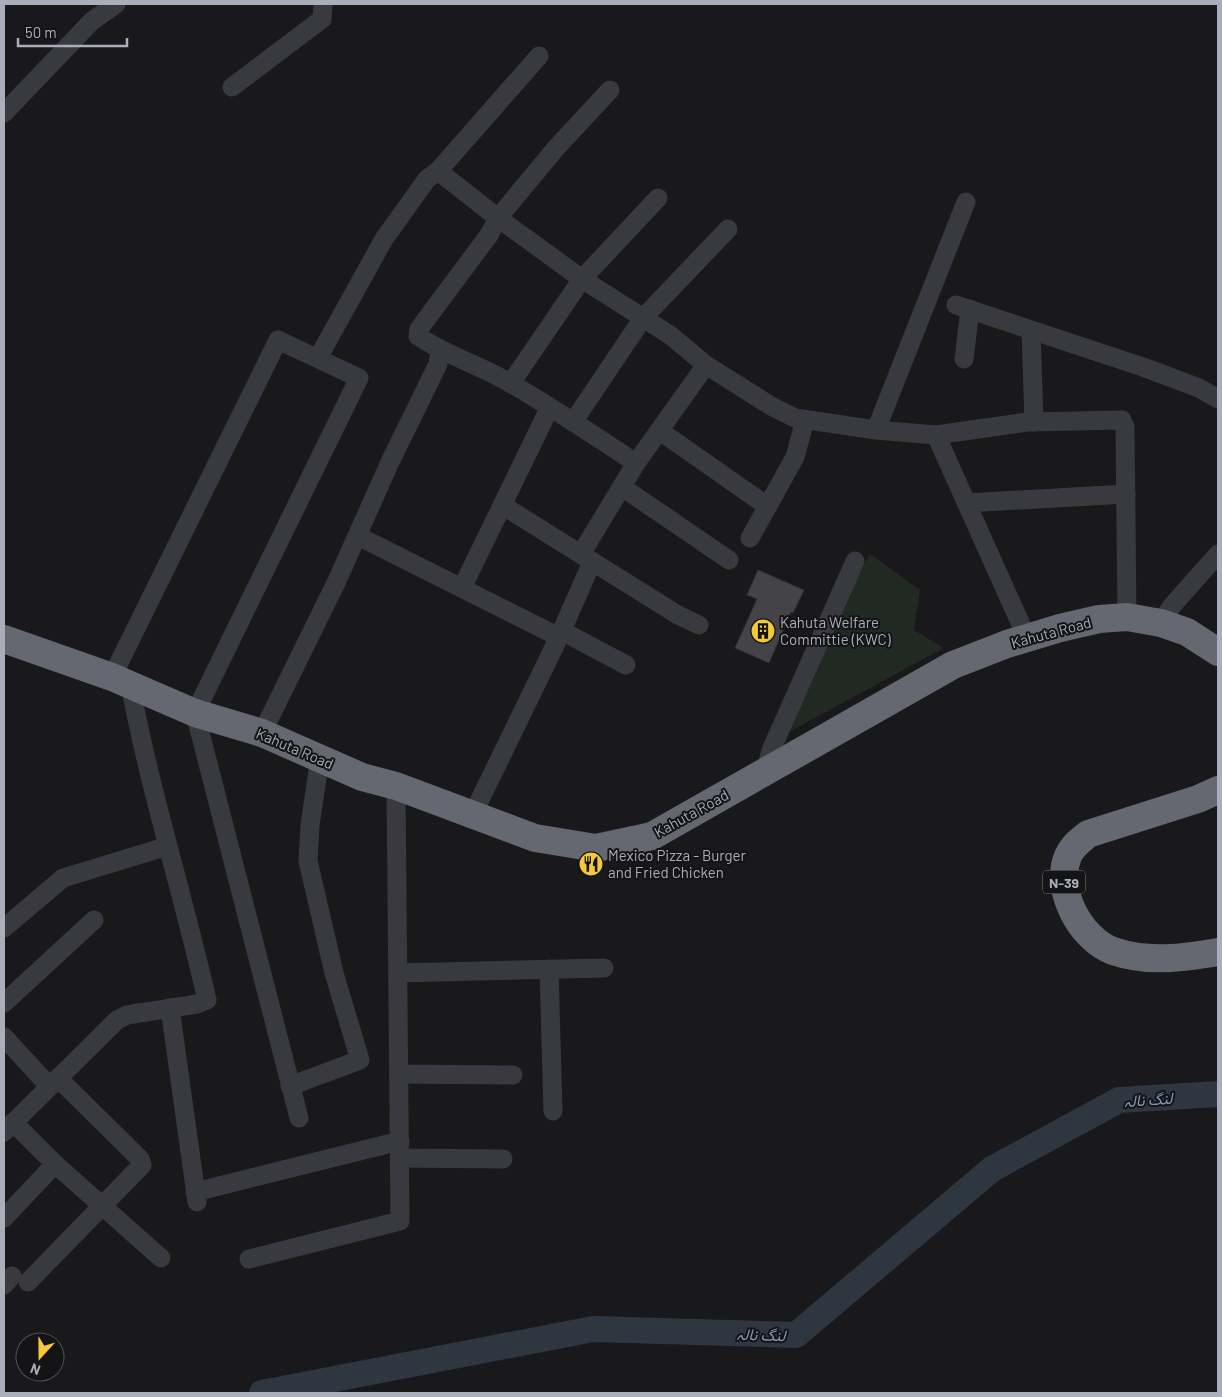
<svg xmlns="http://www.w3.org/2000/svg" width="1222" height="1397" viewBox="0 0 1222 1397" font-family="Barlow,Vazirmatn,sans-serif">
	<rect width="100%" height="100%" fill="#19181b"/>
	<polygon fill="#202922" points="870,554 920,590 914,630 944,648 787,733 852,585"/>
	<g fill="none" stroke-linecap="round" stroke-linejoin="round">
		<polyline stroke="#2e363f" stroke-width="26" points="262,1393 593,1329 796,1335 992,1169 1119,1100 1218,1094"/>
	</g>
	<polygon fill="#434348" stroke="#333237" points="758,570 804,590 793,613 791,612 769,663 735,648 757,599 747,595"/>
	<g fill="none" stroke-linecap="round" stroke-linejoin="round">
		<g stroke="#393a40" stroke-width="19">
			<polyline points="232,87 322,19 323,4"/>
			<path d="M610,90L556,148L498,218L489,235L419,329L418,336C447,356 480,365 510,383C553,408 595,436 636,463"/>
			<polyline points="4,113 92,21 116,4"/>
			<polyline points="438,171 498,218 582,279 670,335 706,365 636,463 581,554"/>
			<polyline points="956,305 1143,367 1199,388 1218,399"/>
			<polyline points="1031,330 1034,422"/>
			<polyline points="318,358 384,239 427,179 438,171 539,56"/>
			<polyline points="964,359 970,309"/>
			<polyline points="706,365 771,406 795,418 876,430 936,435 1027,422 1122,420 1125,427 1127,617"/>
			<polyline points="511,383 582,279 658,198"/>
			<polyline points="573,422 643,318 728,229"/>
			<polyline points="876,430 966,202"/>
			<polyline points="660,431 767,506"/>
			<polyline points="936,435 1027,638"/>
			<polyline points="622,487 729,560"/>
			<polyline points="966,503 1126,494"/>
			<polyline points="502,505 678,615 699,625"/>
			<polyline points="358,536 559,637"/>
			<polyline points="750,538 795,457 805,420"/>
			<polyline points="462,588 549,409"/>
			<polyline points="1161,623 1171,607 1218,554"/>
			<polyline points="562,631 626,665"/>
			<polyline points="112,677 278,340 359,378 195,713 299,1118"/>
			<polyline points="262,733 336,583 390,462 438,364 440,350"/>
			<polyline points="772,768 769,758 772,748 855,561"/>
			<polyline points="473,814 559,637 592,562"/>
			<polyline points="4,928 63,878 168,846"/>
			<polyline points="549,969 553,1111"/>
			<polyline points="398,973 604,968"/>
			<polyline points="4,1003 94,920"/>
			<polyline points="170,1008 197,1202"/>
			<polyline points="4,1037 49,1086"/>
			<polyline points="399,1074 513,1075"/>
			<polyline points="290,1086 360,1060 334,973 308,861 310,825 320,758"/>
			<polyline points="13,1122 55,1164 161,1258"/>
			<path d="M4,1132L117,1020L127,1015L197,1004L207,1000C183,894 150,791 130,684"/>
			<polyline points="400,1158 503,1159"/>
			<polyline points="195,1192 400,1141"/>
			<polyline points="4,1218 55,1164"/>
			<polyline points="249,1259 400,1221 396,786"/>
			<polyline points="28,1282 142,1165 140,1159 58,1078"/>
			<polyline points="4,1285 12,1276"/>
		</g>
		<g stroke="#656771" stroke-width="28">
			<polyline points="4,639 112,677 195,713 262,733 362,777 396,786 535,838 596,848 652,836 953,665 1007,644 1060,628 1099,619 1127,617 1161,623 1187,632 1218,652"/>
			<path d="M1218,790L1198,799L1088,834C1080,841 1072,846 1068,856C1054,889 1080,939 1113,951C1148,963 1183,958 1218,952"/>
		</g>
	</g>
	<defs>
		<symbol id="building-disc" viewBox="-11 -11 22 22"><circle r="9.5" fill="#f5ca35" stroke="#141316"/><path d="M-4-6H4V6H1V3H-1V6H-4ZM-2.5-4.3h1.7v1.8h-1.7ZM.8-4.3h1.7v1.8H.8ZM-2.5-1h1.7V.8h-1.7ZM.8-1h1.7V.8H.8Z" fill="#111"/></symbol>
		<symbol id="restaurant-disc" viewBox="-11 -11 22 22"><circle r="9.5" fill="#f5ca35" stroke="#141316"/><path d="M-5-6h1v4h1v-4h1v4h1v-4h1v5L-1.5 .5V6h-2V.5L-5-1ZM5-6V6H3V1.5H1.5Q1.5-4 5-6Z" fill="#111"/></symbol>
	</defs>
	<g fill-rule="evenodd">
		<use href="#building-disc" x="749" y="617" width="28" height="28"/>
		<use href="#restaurant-disc" x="577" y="850" width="28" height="28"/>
	</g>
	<g text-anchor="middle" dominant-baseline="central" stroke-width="4" stroke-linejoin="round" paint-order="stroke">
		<rect fill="#141316" stroke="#7d8089" stroke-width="1" x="1043" y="870.5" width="42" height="23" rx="4"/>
		<g font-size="14" font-weight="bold" fill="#aaaeba">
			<text x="1064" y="882">N-39</text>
		</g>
		<g font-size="15" fill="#aaaeba" stroke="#141316" text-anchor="start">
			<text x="780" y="622">Kahuta Welfare<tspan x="780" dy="17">Committie (KWC)</tspan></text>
			<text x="608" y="855">Mexico Pizza - Burger<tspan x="608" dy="17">and Fried Chicken</tspan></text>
		</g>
		<g font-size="15" fill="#aaaeba" stroke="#141316">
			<text transform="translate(1051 632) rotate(-15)">Kahuta Road</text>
			<text transform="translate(295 748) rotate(23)">Kahuta Road</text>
			<text transform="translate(691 813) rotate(-29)">Kahuta Road</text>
		</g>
		<g font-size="16" font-style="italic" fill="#8197b6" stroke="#141316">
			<text transform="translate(1148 1099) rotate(-4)">لنگ نالہ</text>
			<text transform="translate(761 1334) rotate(2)">لنگ نالہ</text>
		</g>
	</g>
	<rect width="1222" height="1397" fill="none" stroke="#aaaeba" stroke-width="10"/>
	<g transform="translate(40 1357) rotate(201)"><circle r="24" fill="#141316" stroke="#505158"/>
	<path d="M0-4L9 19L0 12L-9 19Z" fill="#f5ca35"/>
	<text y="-8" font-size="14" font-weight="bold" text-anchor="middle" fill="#aaaeba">N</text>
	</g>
	<path d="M18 38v8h109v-8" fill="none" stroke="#aaaeba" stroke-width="2.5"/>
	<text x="25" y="38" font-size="15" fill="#aaaeba" stroke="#141316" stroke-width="4" paint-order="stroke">50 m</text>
</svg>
